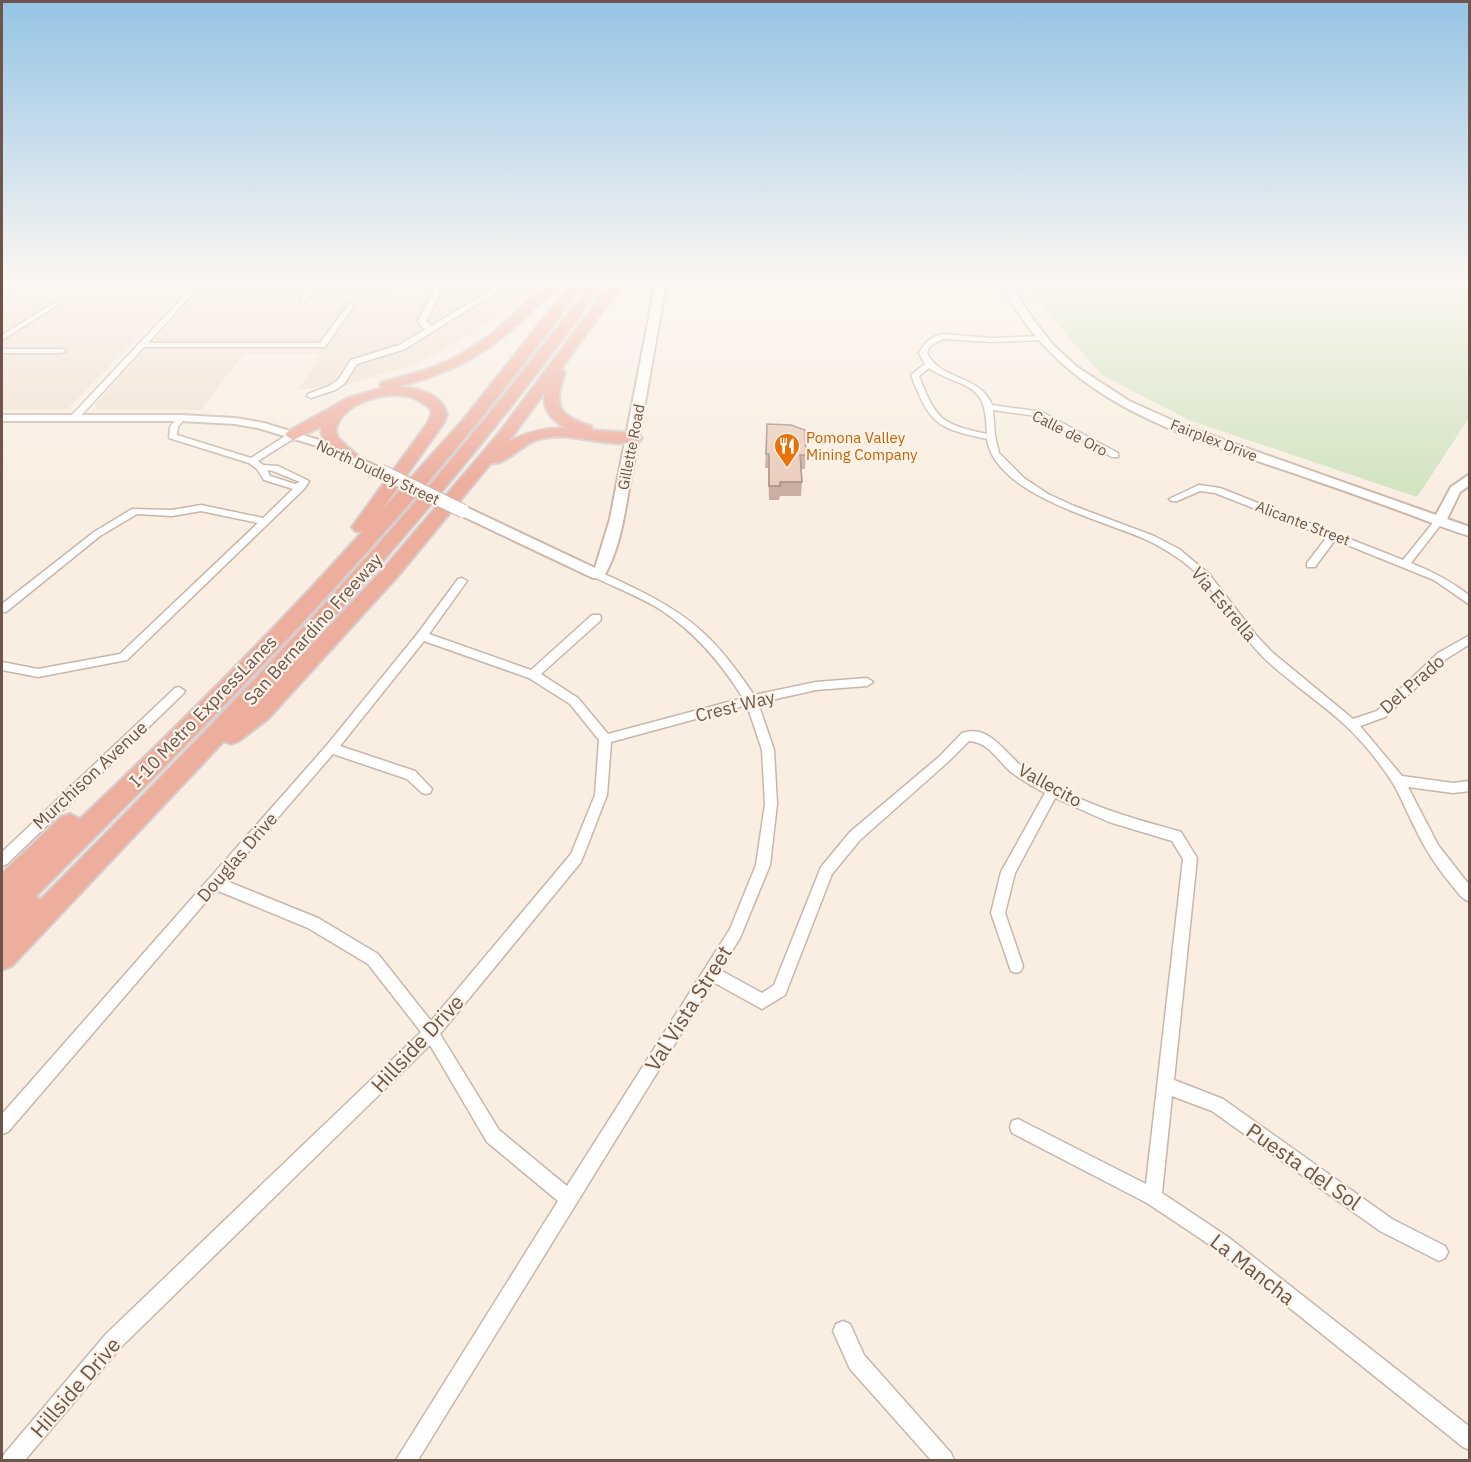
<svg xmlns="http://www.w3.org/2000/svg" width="1471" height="1462" viewBox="0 0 1471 1462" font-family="'IBM Plex Sans',sans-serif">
	<rect width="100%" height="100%" fill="#f9eee1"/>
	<g fill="#f0e0d1">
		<polygon points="41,281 192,281 183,291 27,293"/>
		<polygon points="209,281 548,281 537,290 470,334 419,363 343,386 299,389 321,354 244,353 201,410 96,410 95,405"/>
		<polygon points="172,302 68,409 2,410 2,308 10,303"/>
	</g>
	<polygon fill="#d2e4c2" points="1020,281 1469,281 1469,418 1417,497 1189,420 1102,375"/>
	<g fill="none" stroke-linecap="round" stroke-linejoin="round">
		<polyline stroke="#a0ccd0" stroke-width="2" points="2,301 30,281"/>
		<defs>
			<g id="street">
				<polygon points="198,281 204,281 148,343 320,343 349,304 354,305 325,347 144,347 77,420 71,420 71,416"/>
				<polygon points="315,281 319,281 319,284 440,283 442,281 446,281 426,321 431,326 506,281 513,281 405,349 357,364 344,384 335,390 311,398 307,396 308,394 329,386 338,380 351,360 399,345 426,329 421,327 418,321 436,287 316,288 305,301 301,301 300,300"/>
				<polygon points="54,303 57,305 56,306 2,340 2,335"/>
				<path d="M942,334L991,338L1045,336V340H1042L991,342L943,339L930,346L927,353C940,381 980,374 992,405L1042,412L1118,453V457H1112L1037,416L993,410L995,436L999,453L1024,478L1048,494L1074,506L1154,536L1179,549L1209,574L1255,634L1273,653L1353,719L1377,711L1438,653L1470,635V644L1446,659L1385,717L1360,726L1402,776L1453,783L1470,781V791L1453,793L1408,787L1438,845L1470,886V902C1461,899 1456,890 1450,883C1437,867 1425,849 1416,830C1408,815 1402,799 1394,785C1381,764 1363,742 1345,725C1319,701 1289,682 1264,658C1240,634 1224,605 1202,579C1187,562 1167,550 1147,540C1103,520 995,495 987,439C936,428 930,424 911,375L925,364L919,353C925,342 930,338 942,334ZM929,368C937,374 946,377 955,381C985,392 985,405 987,434C940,424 936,419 919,376Z"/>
				<polygon points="2,349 62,349 66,351 62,353 2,353"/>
				<path d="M178,416L185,418L178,427L177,435L251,458L290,433H296V437L258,461L263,465L278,466L309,481L305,488L127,660L38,677L2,670V662L38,669L120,654L258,523L201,511L172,516L137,514L100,536L6,612H2V604L94,532L132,509L172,510L201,505L263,518L293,489L264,480L257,469L249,463L169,438L170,427ZM267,470L273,471L300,482L295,484L270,476Z"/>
				<path d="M1199,485L1220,488L1403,560L1436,519H1442V523L1411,563C1433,572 1451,581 1470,596V605L1434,580L1335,540L1315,567H1307V563L1327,537L1215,493L1200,491L1177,501H1171L1169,499Z"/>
				<path d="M598,572C611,576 623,583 636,589C694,617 718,642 754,695L816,682L867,678L873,682L867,686L816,690L758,703L774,750L777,804L770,865L740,938L720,970L762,993L774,985L821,867L850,832L940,756L962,733C990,724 1004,753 1023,767C1056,791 1096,807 1136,819C1151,824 1166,827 1181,832L1197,858L1174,1080L1223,1099L1392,1219L1445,1246L1448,1252L1445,1258L1439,1261L1380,1231L1212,1111L1172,1096L1162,1193L1228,1237L1470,1427V1450L1463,1447L1216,1249L1147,1203L1012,1133L1010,1127L1012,1121L1018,1119L1146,1184L1183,859L1172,841L1109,822L1055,798L1015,873L1005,913L1023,966L1021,971L1016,973L1011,971L991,913L1001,872L1045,793C1033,787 1022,780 1011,772C996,759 990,743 969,741L948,762L860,840L832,874L785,995L762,1009L713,982L418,1460H396L558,1201L487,1142L430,1045L120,1348L25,1460H2L5,1453L106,1334L421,1032L368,964L308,928L216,890L8,1132L2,1134V1114L327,745L418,633L458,579L462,578L467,581L429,634L531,670L592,615H600L601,618L600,621L541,674L578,698L608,734L743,698C721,663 696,633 661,610C641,597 616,588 594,577L593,575ZM424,641L529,678L570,704L599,740L595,795L571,854L431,1021L378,954L318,918L224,880L333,754L407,779L422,793L426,794L430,793L432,789L415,771L340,746ZM747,705L762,750L765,804L756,865L730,929L567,1186L499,1130L440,1034L581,862L607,795L611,742Z"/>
				<polygon points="179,687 185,691 183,694 7,864 2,866 2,852 175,688"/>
				<polygon points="843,1321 850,1324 864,1355 951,1453 954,1460 931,1460 850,1369 833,1331 836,1324"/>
			</g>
			<g id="secondary">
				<path d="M656,281H666C655,346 644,412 631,477C625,510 621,548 603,578H593L458,514L457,511L458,508H468L595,568L610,519Z"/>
				<path d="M1000,281H1008L1035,322L1054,346L1077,367L1129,401L1187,427L1436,515L1451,487L1470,474V485L1460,492L1447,519L1470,527V536C1451,531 1433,523 1414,516C1381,504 1349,492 1316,481C1192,437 1063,409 1000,281Z"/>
				<polygon points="2,415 181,415 235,418 264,423 322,441 387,471 381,475 377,474 314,445 258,428 235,424 181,421 2,421"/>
			</g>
			<path id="highway" d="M549,281H562C555,291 545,299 536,307C492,351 457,372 397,387C415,387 443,394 447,415L443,424L381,511L463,420L573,281H585C426,505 230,702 36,896L40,900C156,783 271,665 381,541C455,458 525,370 593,281H605C508,418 398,545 287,671L384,568L499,433L612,281H624L561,369L565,373C553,405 558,416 591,426L592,430L634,433L640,435L642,438L640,441C606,450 570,429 536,440C522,445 504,466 491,463L398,576L268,719L239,741L231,744L224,741L12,966L2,970V873L61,817L70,814L80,819C177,727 273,632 362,532L355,531L352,527L427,424L431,415V409C424,404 419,400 411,397C386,390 342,402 336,430L338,438L358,456L350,461C336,457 320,442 321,427L293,440L285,435L287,432L348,398L382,388L380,385L382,382C415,374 448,365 476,345C503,327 525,303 549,281ZM544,393C543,410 551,420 566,428C546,427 528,432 509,441Z"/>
		</defs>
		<use href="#street" stroke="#c8b6aa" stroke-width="3"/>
		<use href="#secondary" stroke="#cdb7aa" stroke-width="4"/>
		<use href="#highway" stroke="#d6cfcd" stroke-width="4"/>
		<use href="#street" fill="#fff" fill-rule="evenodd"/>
		<use href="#secondary" fill="#fff" fill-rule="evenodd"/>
		<use href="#highway" fill="#edae9e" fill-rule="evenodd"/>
		<defs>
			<polyline id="secondary-bridge" points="381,471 463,511"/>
		</defs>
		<use href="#secondary-bridge" stroke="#cdb7aa" stroke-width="15" stroke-linecap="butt"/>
		<use href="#secondary-bridge" stroke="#fff" stroke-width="13"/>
	</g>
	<polygon fill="#caafa2" points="767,424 806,455 805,469 801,469 802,482 801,496 780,496 779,500 769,500 768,468 765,468"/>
	<polygon fill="#ebccbc" stroke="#a48f84" stroke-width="1.5" points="767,424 791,425 805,430 806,455 800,455 802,482 780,482 780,486 769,486 769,454 766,454"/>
	<linearGradient id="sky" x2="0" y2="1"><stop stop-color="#95c4e5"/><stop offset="0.58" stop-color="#fcf7f2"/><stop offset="1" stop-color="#fcf7f2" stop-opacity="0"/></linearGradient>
	<rect width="1471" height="485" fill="url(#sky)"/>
	<defs>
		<symbol id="restaurant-pin" viewBox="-11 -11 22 30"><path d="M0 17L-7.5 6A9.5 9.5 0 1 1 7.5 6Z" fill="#e8710a" stroke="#fdf3e7"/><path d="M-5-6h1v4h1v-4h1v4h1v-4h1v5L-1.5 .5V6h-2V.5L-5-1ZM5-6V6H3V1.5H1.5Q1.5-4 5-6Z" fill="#fff"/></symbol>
	</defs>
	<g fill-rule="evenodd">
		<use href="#restaurant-pin" x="772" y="431" width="30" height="40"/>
	</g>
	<g text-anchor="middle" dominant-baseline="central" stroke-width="4.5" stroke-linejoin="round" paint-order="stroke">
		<g font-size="15" fill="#6d554b" stroke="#fdf3e7">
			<text transform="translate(1070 433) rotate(27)">Calle de Oro</text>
			<text transform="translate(1214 440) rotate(21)">Fairplex Drive</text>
			<text transform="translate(631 447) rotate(-79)">Gillette Road</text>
			<text transform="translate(378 472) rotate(25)">North Dudley Street</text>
			<text transform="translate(1303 523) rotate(21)">Alicante Street</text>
		</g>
		<g font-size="15" fill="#c56008" stroke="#fdf3e7" text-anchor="start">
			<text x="806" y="437">Pomona Valley<tspan x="806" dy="17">Mining Company</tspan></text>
		</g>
		<g font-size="18" fill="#6d554b" stroke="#fdf3e7">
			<text transform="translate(1224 604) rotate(50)">Via Estrella</text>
			<text transform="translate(313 629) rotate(-48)">San Bernardino Freeway</text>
			<text transform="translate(1412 684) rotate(-41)">Del Prado</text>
			<text transform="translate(735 706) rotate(-14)">Crest Way</text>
			<text transform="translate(203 711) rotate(-46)">I-10 Metro ExpressLanes</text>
			<text transform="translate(90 775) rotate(-43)">Murchison Avenue</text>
			<text transform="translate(1050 785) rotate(29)">Vallecito</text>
			<text transform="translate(237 857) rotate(-49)">Douglas Drive</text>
		</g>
		<g font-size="21" fill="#6d554b" stroke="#fdf3e7">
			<text transform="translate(688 1008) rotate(-58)">Val Vista Street</text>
			<text transform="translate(417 1043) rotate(-47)">Hillside Drive</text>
			<text transform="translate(1304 1166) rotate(35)">Puesta del Sol</text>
			<text transform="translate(1253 1269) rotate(38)">La Mancha</text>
			<text transform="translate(75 1387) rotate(-49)">Hillside Drive</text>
		</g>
	</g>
	<rect width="1471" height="1462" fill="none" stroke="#6d554b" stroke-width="6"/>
</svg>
